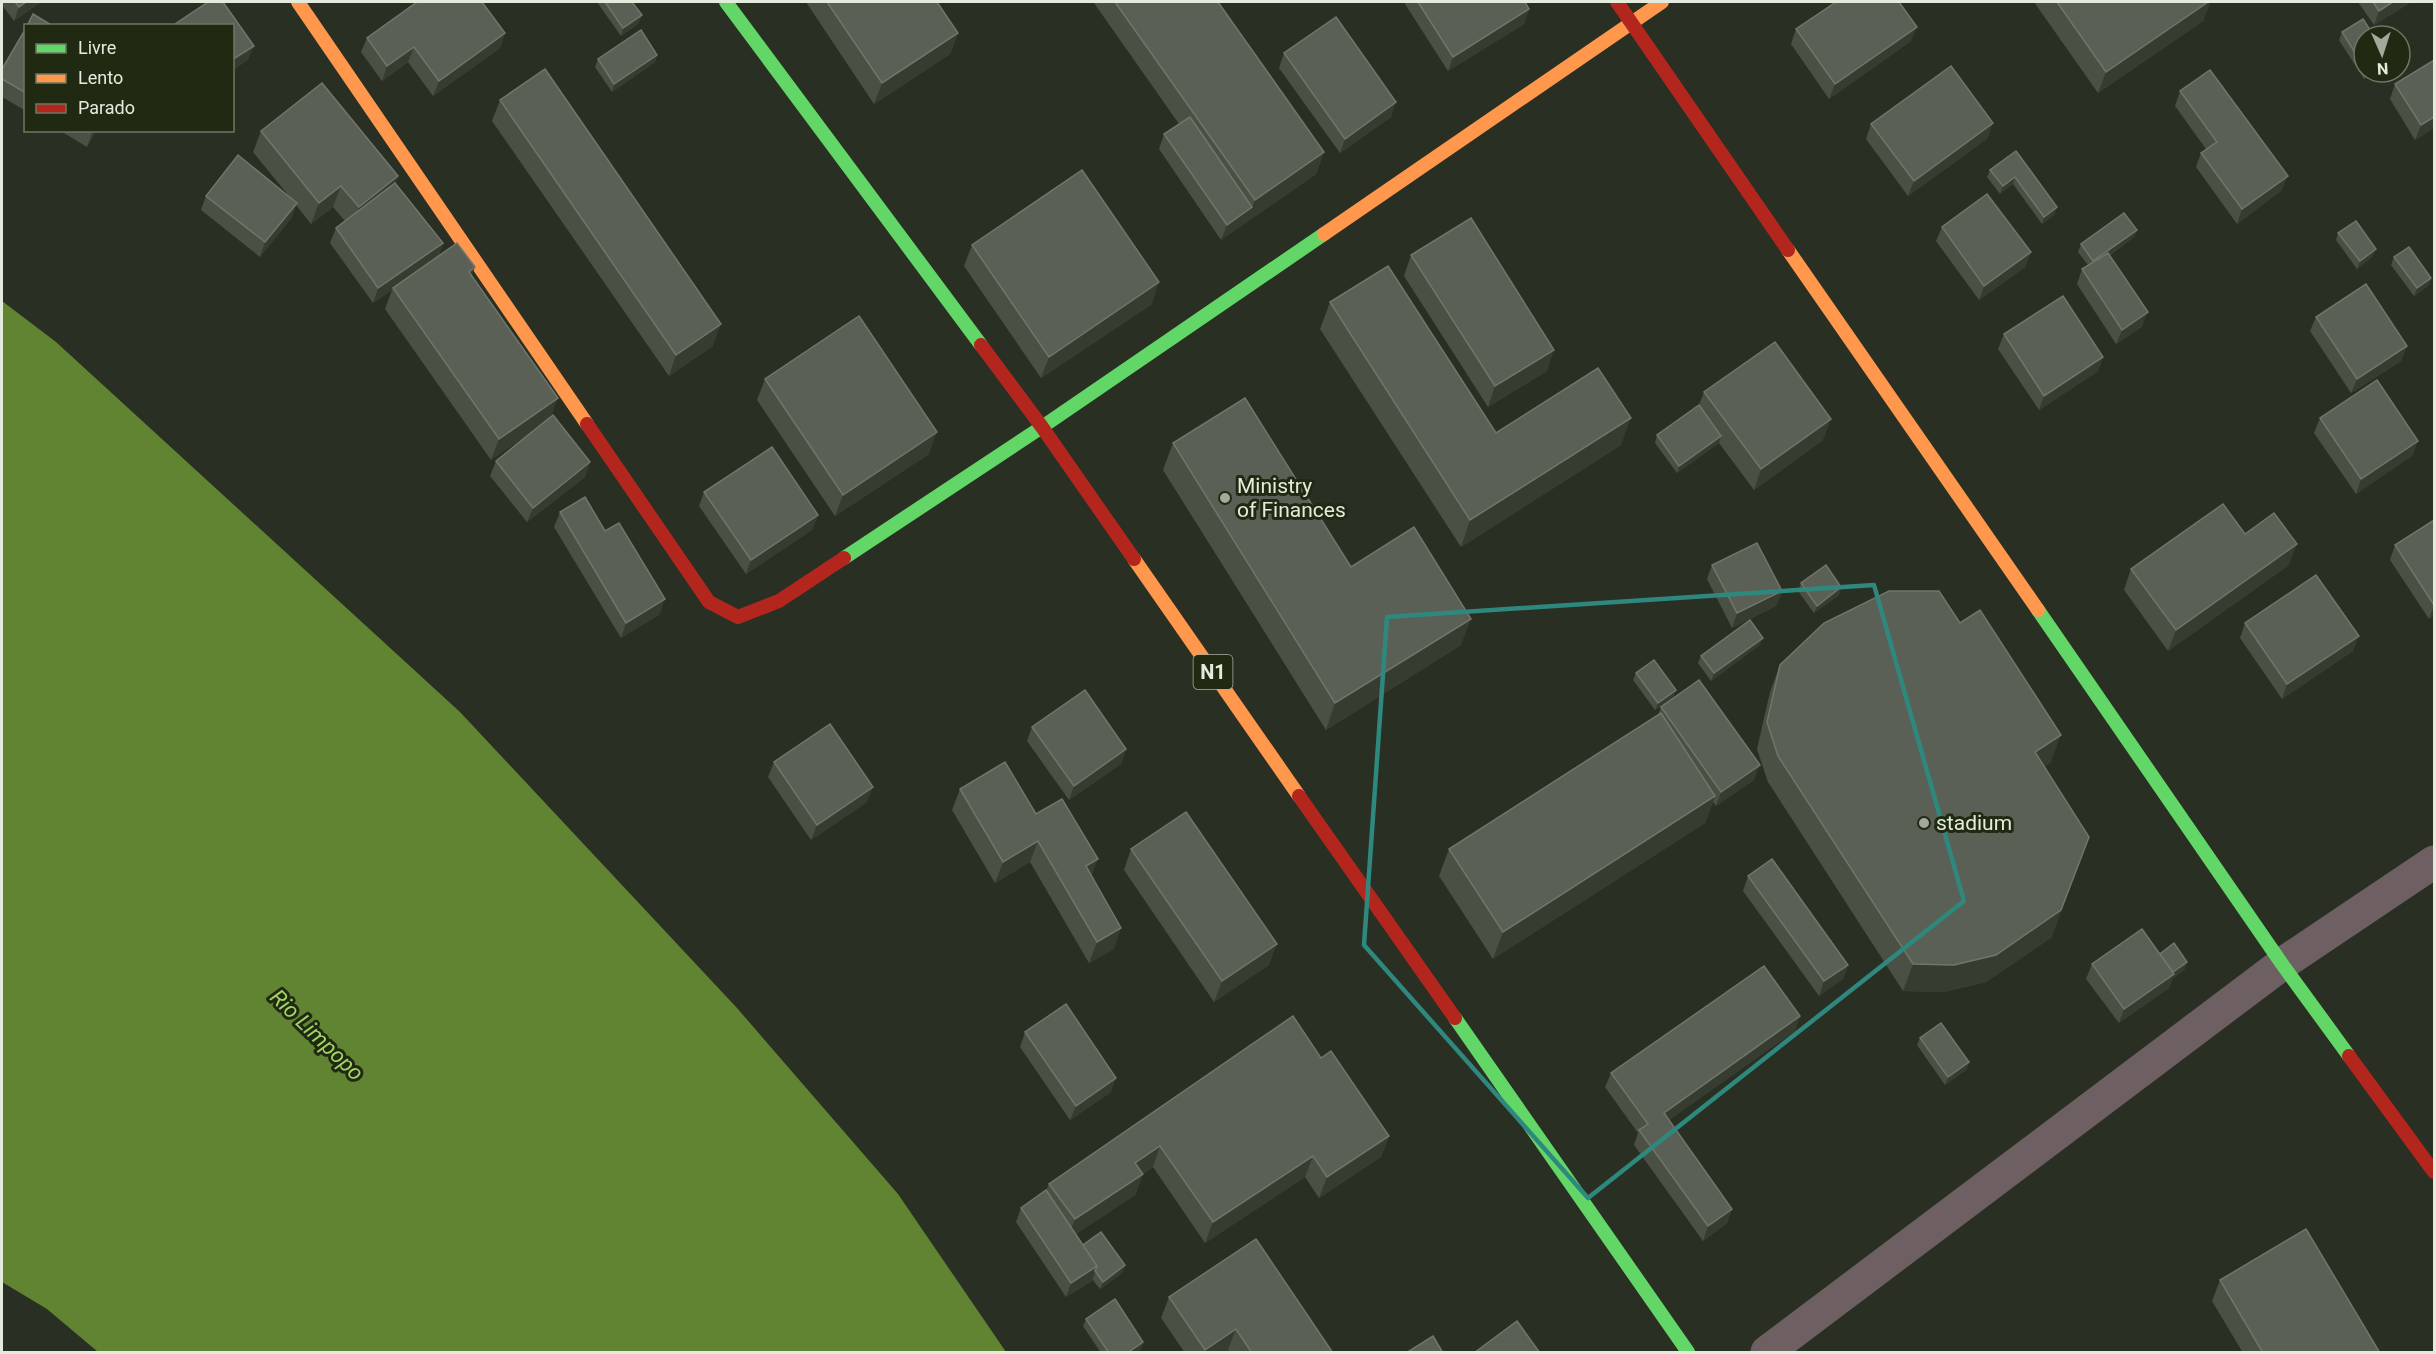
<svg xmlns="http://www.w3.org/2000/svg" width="2436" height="1354" viewBox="0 0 2436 1354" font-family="Roboto,sans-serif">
	<rect width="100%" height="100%" fill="#292f22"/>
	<polygon fill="#618433" points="2,301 56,342 460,712 737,1008 898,1194 1006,1352 98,1352 47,1309 2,1282"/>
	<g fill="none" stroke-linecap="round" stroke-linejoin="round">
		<polyline stroke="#6e5f62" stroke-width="33" points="1767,1352 2282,964 2434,862"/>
		<g stroke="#63d668" stroke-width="14">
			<polyline points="726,2 981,345"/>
			<polyline points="844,558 1042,427 1324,234"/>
			<polyline points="2038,610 2282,964 2349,1056"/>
			<polyline points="1455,1018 1688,1352"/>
		</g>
		<g stroke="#ff974d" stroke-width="14">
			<polyline points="298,2 587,424"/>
			<polyline points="1324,234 1662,2"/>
			<polyline points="1788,250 2038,610"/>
			<polyline points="1134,559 1299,796"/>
		</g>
		<g stroke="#b3261e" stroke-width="14">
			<polyline points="1617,2 1788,250"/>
			<polyline points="981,345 1042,427 1134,559"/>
			<polyline points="587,424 709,602 738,617 779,601 844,558"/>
			<polyline points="1299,796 1455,1018"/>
			<polyline points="2349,1056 2434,1172"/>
		</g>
	</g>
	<g fill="#4b5045">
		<polygon points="2,2 41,2 14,21 2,5"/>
		<polygon points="597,2 632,2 639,23 621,36"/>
		<polygon points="806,2 937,2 958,33 950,54 874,104"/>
		<polygon points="1094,2 1218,2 1324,152 1316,174 1221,240 1159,149 1164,134 1179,124 1094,3"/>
		<polygon points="1406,2 1525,2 1529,9 1524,24 1448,71 1405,4"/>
		<polygon points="2034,2 2210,2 2203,21 2098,93"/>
		<polygon points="2358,2 2411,2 2374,25"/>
		<polygon points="26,28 26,111 2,97 2,69"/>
		<polygon points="1796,29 1911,41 1829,99 1791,44"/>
		<polygon points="2342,32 2364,36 2364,72 2374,72 2364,79 2339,40"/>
		<polygon points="505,33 500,48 433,96 408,62 382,81 361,52 367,38"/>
		<polygon points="1284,53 1391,117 1340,153 1279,68"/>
		<polygon points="657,55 655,62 612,92 595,67 598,59"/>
		<polygon points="2395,84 2434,128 2415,140 2390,99"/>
		<polygon points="2180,91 2282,190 2237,224 2196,167 2201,153 2206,149 2175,106"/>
		<polygon points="500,100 713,346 669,376 492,121"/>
		<polygon points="1871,124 1988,138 1908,196 1866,139"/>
		<polygon points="59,130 96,130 87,147"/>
		<polygon points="261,131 395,183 443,243 439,255 472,276 550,418 590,462 585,477 527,522 490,476 496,461 544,423 491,460 385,309 392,290 373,303 330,243 336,228 345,221 333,207 311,224 296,205 292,217 260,257 201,210 206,196 289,196 253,152"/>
		<polygon points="2016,151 2057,207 2054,215 2042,224 2013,184 2000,194 1987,177 1990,170"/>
		<polygon points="1942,227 2031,252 2025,267 1979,300 1936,241"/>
		<polygon points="2137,230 2134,237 2110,255 2142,327 2116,344 2077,284 2082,269 2088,265 2078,252 2081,244"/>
		<polygon points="2338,233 2373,256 2357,269 2336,240"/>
		<polygon points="972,245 1152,304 1041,378 964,266"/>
		<polygon points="1411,255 1547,371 1488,407 1404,276"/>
		<polygon points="2394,257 2431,278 2429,285 2414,296 2391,265"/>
		<polygon points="1330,302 1496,433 1621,445 1461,547 1320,329"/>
		<polygon points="2316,317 2407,346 2401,361 2351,393 2310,331"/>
		<polygon points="2004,334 2103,357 2098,371 2039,410 1998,349"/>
		<polygon points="765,379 929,454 835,516 757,400"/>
		<polygon points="1704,392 1823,440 1754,490 1719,443 1677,473 1655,443 1657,435 1699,405"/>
		<polygon points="2320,418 2413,455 2356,494 2314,433"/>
		<polygon points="1173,443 1351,567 1461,645 1326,730 1163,470"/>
		<polygon points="704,492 818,515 812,530 746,574 699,506"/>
		<polygon points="560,512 605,531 660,614 621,638 554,527"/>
		<polygon points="2434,520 2434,616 2429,619 2390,560 2395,545"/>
		<polygon points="2245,534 2289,565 2168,651 2124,590 2131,569"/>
		<polygon points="1712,565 1782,591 1776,606 1732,628 1707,579"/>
		<polygon points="1801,583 1841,587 1839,595 1814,613 1798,591"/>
		<polygon points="2245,623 2353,651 2282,699 2240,638"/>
		<polygon points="1760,645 1711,681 1698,663 1701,656"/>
		<polygon points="1780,665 2051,762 2044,767 2052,937 1986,982 1944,992 1903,991 1768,782 1757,749 1770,692"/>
		<polygon points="1636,673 1676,690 1673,698 1655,710 1633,680"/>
		<polygon points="1661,707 1754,780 1716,806 1713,802 1705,823 1493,959 1439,876 1449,849 1658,715"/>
		<polygon points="1032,727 1126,749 1121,764 1069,800 1027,741"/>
		<polygon points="774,762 867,802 811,840 768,777"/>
		<polygon points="960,789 1036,814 1092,877 1114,949 1089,963 1030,862 995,883 952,810"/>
		<polygon points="1131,849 1269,965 1214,1002 1124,870"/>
		<polygon points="1748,876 1848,965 1843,979 1819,996 1743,891"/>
		<polygon points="2160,954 2187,962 2184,970 2172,979 2169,988 2119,1023 2086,979 2092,964"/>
		<polygon points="1800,1016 1795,1031 1669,1120 1732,1209 1727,1223 1703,1241 1634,1145 1638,1133 1605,1087 1611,1073"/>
		<polygon points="1025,1032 1111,1092 1070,1120 1020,1047"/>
		<polygon points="1920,1038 1969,1062 1966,1070 1945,1085 1917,1045"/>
		<polygon points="1321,1058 1389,1136 1381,1157 1319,1198 1305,1177 1205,1243 1153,1167 1143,1174 1135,1195 1076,1234 1083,1245 1125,1265 1122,1273 1100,1289 1092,1279 1092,1281 1066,1297 1016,1222 1021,1208 1046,1190 1049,1184"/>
		<polygon points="2220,1280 2380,1353 2243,1353 2212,1301"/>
		<polygon points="1169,1297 1333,1353 1230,1353 1228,1350 1225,1353 1185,1353 1161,1318"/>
		<polygon points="1086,1319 1141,1349 1135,1353 1101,1353 1083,1326"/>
	</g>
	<g fill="#363c30">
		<polygon points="26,2 41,2 14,21 19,7"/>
		<polygon points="2208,2 2210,2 2203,21 2098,93 2106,72"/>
		<polygon points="2393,2 2411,2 2374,25 2379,11"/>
		<polygon points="1529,9 1524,24 1448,71 1453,57"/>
		<polygon points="642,15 639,23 621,36 623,28"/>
		<polygon points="1917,27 1911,41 1829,99 1835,84"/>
		<polygon points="505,33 500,48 433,96 439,81"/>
		<polygon points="958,33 950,54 874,104 882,83"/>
		<polygon points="254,46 248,60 232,71 232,60"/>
		<polygon points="414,47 408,62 382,81 387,66"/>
		<polygon points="657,55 655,62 612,92 614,84"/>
		<polygon points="2367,72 2374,72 2364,79"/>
		<polygon points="1396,102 1391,117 1340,153 1345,139"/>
		<polygon points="2434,117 2434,128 2415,140 2421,125"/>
		<polygon points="1993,123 1988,138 1908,196 1914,181"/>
		<polygon points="93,130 96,130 87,147"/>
		<polygon points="1324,152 1316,174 1221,240 1227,225 1252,207 1255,200"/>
		<polygon points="398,176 390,197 351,228 359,207"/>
		<polygon points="2288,176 2282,190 2237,224 2242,209"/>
		<polygon points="2015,177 2013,184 2000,194 2003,186"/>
		<polygon points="341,186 333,207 311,224 319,203"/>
		<polygon points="297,203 292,217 260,257 265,242"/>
		<polygon points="2057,207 2054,215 2042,224 2044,217"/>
		<polygon points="2137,230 2134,237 2091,268 2093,261"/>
		<polygon points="443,243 438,257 393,288 392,290 373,303 378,288"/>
		<polygon points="2376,249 2373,256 2357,269 2360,261"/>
		<polygon points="2031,252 2025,267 1979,300 1984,286"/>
		<polygon points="475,267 467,288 469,272"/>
		<polygon points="2431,278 2429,285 2414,296 2417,288"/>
		<polygon points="1159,282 1152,304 1041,378 1049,357"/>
		<polygon points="2148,312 2142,327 2116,344 2122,330"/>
		<polygon points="721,324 713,346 669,376 676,355"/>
		<polygon points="2407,346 2401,361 2351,393 2357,379"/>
		<polygon points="1554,350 1547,371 1488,407 1495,386"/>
		<polygon points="2103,357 2098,371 2039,410 2044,396"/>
		<polygon points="558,398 550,419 491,460 499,439"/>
		<polygon points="1631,418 1621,445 1461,547 1470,520"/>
		<polygon points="1831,419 1823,440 1754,490 1761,469"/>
		<polygon points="937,432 929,454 835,516 843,495"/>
		<polygon points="1721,436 1719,443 1677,473 1679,466"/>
		<polygon points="2418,441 2413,455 2356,494 2361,479"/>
		<polygon points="590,462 585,477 527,522 533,508"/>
		<polygon points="818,515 812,530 746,574 751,560"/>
		<polygon points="2297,544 2289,565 2168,651 2176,630"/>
		<polygon points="1841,587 1839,595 1814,613 1817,606"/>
		<polygon points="1782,591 1776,606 1732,628 1737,613"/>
		<polygon points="665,599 660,614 621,638 626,623"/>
		<polygon points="2434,605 2434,616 2429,619"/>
		<polygon points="1471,619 1461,645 1326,730 1335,703"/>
		<polygon points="2359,636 2353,651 2282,699 2287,684"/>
		<polygon points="1763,638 1760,645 1711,681 1714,673"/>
		<polygon points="1676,690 1673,698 1655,710 1658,703"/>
		<polygon points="2061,735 2051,762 2025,779 2035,752"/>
		<polygon points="1126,749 1121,764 1069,800 1074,786"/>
		<polygon points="1760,765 1754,780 1716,806 1721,792"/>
		<polygon points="873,787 867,802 811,840 817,825"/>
		<polygon points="1715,796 1705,823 1493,959 1503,932"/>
		<polygon points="2089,837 2052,937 1986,982 1944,992 1903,991 1913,964"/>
		<polygon points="1038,841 1030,862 995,883 1003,862"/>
		<polygon points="1098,859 1090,880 1086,866"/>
		<polygon points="1121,928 1114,949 1089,963 1097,942"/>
		<polygon points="1277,944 1269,965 1214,1002 1222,981"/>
		<polygon points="2187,962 2184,970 2172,979 2169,988 2119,1023 2124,1009"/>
		<polygon points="1848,965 1843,979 1819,996 1824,981"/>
		<polygon points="1800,1016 1795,1031 1659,1127 1664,1113"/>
		<polygon points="1969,1062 1966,1070 1945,1085 1948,1077"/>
		<polygon points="1116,1078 1111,1092 1070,1120 1076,1106"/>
		<polygon points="1389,1136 1381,1157 1319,1198 1327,1177"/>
		<polygon points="1160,1146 1153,1167 1127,1184 1135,1163"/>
		<polygon points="1313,1156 1305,1177 1205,1243 1213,1222"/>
		<polygon points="1143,1174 1135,1195 1067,1240 1075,1219"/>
		<polygon points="1732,1209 1727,1223 1703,1241 1708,1226"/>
		<polygon points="1125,1265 1122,1273 1100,1289 1103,1282"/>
		<polygon points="1097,1266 1092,1281 1066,1297 1071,1283"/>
		<polygon points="1236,1329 1228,1350 1225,1353 1204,1353 1205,1350"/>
		<polygon points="1143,1342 1141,1349 1135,1353 1127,1353"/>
	</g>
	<g fill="#5b6056" stroke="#70766b" stroke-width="1.5">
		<polygon points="15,2 26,2 19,7"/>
		<polygon points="208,2 223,2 254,46 232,60 232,26 172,26"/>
		<polygon points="417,2 482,2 505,33 439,81 414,47 387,66 367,38"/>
		<polygon points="605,2 632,2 642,15 623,28"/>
		<polygon points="827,2 937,2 958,33 882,83"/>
		<polygon points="1115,2 1218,2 1324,152 1255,200"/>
		<polygon points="1418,2 1525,2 1529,9 1453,57"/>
		<polygon points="1836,2 1899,2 1917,27 1835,84 1796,29"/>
		<polygon points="2057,2 2208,2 2106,72"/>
		<polygon points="2373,2 2393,2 2379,11"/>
		<polygon points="33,14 53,26 27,26"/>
		<polygon points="1336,17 1396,102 1345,139 1284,53"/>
		<polygon points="2363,19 2374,36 2364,36 2364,67 2342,32"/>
		<polygon points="26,28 26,93 2,79 2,69"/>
		<polygon points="641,30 657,55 614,84 598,59"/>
		<polygon points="2434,60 2434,117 2421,125 2395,84"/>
		<polygon points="1951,66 1993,123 1914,181 1871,124"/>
		<polygon points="545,69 721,324 676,355 500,100"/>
		<polygon points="2210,70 2288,176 2242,209 2201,153 2217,142 2180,91"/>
		<polygon points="322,83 398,176 359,207 341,186 319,203 261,131"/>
		<polygon points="1190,117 1252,207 1227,225 1164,134"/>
		<polygon points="2016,151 2057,207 2044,217 2015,177 2003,186 1990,170"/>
		<polygon points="238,155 297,203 265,242 206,196"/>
		<polygon points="1082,170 1159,282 1049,357 972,245"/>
		<polygon points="395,183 443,243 378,288 336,228"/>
		<polygon points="1987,194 2031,252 1984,286 1942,227"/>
		<polygon points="2124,213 2137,230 2093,261 2081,244"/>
		<polygon points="1471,218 1554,350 1495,386 1411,255"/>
		<polygon points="2356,221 2376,249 2360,261 2338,233"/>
		<polygon points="457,243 475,267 469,272 558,398 499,439 393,288"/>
		<polygon points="2409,247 2431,278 2417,288 2394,257"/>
		<polygon points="2108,253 2148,312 2122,330 2082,269"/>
		<polygon points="1388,266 1496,433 1598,368 1631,418 1470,520 1330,302"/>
		<polygon points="2366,284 2407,346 2357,379 2316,317"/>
		<polygon points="2063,296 2103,357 2044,396 2004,334"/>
		<polygon points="859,316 937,432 843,495 765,379"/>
		<polygon points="1775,342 1831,419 1761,469 1704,392"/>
		<polygon points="2377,380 2418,441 2361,479 2320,418"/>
		<polygon points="1245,398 1351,567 1414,527 1471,619 1335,703 1173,443"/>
		<polygon points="1699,405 1721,436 1679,466 1657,435"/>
		<polygon points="553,415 590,462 533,508 496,461"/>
		<polygon points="772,447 818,515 751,560 704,492"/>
		<polygon points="585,497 605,531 619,523 665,599 626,623 560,512"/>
		<polygon points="2223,504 2245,534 2274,513 2297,544 2176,630 2131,569"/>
		<polygon points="2434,520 2434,605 2395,545"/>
		<polygon points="1757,543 1782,591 1737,613 1712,565"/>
		<polygon points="1826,565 1841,587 1817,606 1801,583"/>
		<polygon points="2316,575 2359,636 2287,684 2245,623"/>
		<polygon points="1889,591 1939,591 1960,623 1980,610 2061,735 2035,752 2089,837 2061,910 1996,955 1954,965 1913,964 1778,756 1767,722 1780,665 1824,623"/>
		<polygon points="1750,620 1763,638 1714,673 1701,656"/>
		<polygon points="1654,660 1676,690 1658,703 1636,673"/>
		<polygon points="1699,680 1760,765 1721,792 1661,707"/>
		<polygon points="1085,690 1126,749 1074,786 1032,727"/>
		<polygon points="1661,713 1715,796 1503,932 1449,849"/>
		<polygon points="830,724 873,787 817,825 774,762"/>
		<polygon points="1005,762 1036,814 1062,799 1098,859 1086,866 1121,928 1097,942 1038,841 1003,862 960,789"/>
		<polygon points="1186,812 1277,944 1222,981 1131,849"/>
		<polygon points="1772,859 1848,965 1824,981 1748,876"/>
		<polygon points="2142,929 2174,974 2124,1009 2092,964"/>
		<polygon points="2174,943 2187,962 2173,972 2160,954"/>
		<polygon points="1764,966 1800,1016 1664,1113 1732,1209 1708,1226 1639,1130 1648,1124 1611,1073"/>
		<polygon points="1066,1004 1116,1078 1076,1106 1025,1032"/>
		<polygon points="1293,1016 1321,1058 1331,1051 1389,1136 1327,1177 1313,1156 1213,1222 1160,1146 1135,1163 1143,1174 1075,1219 1049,1184"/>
		<polygon points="1941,1023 1969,1062 1948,1077 1920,1038"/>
		<polygon points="1046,1190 1097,1266 1071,1283 1021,1208"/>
		<polygon points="2306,1229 2380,1353 2263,1353 2220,1280"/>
		<polygon points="1101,1232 1125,1265 1103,1282 1095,1271 1097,1266 1083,1245"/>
		<polygon points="1256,1239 1333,1353 1252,1353 1236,1329 1205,1350 1169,1297"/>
		<polygon points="1115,1299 1143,1342 1127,1353 1109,1353 1086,1319"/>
		<polygon points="1517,1321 1540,1353 1474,1353"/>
		<polygon points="1433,1336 1443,1353 1406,1353"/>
	</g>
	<path fill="none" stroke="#2f887e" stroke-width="4.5" stroke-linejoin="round" d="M1874,585L1964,901L1588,1198L1364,945L1387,617Z"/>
	<g fill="#a3a99b" stroke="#202a13" stroke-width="2">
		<circle cx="1225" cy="498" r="6"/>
		<circle cx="1924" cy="823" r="6"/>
	</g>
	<g text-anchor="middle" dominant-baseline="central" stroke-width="6" stroke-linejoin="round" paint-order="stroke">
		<rect fill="#202a13" stroke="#a9b1a0" stroke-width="1.5" x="1193.5" y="655" width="39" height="34" rx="4.5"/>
		<g font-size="20" font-weight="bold" fill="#e4ebdc">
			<text x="1213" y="672">N1</text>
		</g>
		<g font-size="21" fill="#e4ebdc" stroke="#202a13" text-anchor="start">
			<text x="1237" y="486">Ministry<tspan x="1237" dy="24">of Finances</tspan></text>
			<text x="1936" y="823">stadium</text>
		</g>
		<g font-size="22" font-style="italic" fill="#a2d463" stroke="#202a13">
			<text transform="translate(317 1035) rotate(44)">Rio Limpopo</text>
		</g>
	</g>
	<rect width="2436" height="1354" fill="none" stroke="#e4ebdc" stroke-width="6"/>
	<rect x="24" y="24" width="210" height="108" fill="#202a13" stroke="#6e7763" stroke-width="1.5"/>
	<rect x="36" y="44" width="30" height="9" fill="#63d668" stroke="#6e7763" stroke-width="1.5"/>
	<text x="78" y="54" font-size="18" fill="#e4ebdc">Livre</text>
	<rect x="36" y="74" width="30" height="9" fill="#ff974d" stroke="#6e7763" stroke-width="1.5"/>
	<text x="78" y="84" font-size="18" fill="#e4ebdc">Lento</text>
	<rect x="36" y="104" width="30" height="9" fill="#b3261e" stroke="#6e7763" stroke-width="1.5"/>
	<text x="78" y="114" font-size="18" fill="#e4ebdc">Parado</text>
	<g transform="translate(2382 54) rotate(177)"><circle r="28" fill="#202a13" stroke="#6e7763" stroke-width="1.5"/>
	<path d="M0-4.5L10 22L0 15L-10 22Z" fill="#a3a99b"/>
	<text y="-9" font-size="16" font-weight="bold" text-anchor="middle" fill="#e4ebdc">N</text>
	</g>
</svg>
